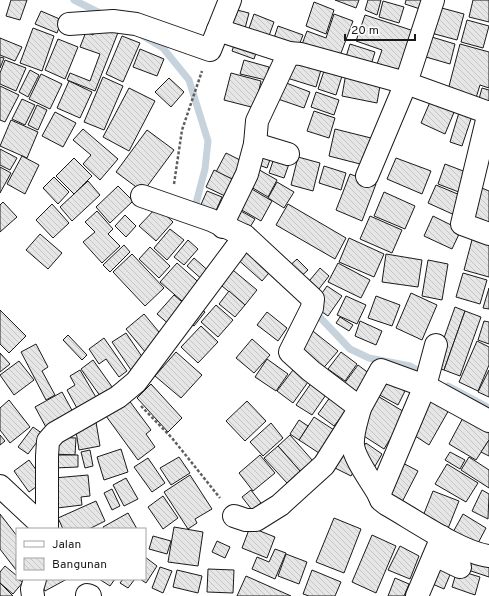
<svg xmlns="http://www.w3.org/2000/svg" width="489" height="596" viewBox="0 0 489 596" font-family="Overpass,sans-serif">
	<defs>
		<pattern id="building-back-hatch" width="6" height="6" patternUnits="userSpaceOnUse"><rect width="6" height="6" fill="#e6e6e6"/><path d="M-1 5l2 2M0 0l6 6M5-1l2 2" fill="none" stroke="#c5c5c5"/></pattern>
	</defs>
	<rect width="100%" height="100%" fill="#fff"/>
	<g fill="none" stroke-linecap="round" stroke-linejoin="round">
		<g stroke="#c6d2dc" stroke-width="7">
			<polyline points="74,0 104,15"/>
			<polyline points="143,36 163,48 189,80 208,141 205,169 194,211"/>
			<polyline points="313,310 350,349 369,358 410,366 425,374"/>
			<polyline points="448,386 489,408"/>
		</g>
	</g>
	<g fill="url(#building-back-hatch)" stroke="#1a1a1a">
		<polygon points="11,0 27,0 20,20 6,16"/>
		<polygon points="335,0 359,0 356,8"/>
		<polygon points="368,0 381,0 377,15 365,10"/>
		<polygon points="406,0 423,0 420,9 405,4"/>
		<polygon points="473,0 489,0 489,22 469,17"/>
		<polygon points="383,1 404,7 399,23 379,17"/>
		<polygon points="314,2 334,10 326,34 306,26"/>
		<polygon points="438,7 464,14 457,40 431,33"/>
		<polygon points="233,9 249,13 243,36 227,32"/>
		<polygon points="41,11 62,20 57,33 35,24"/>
		<polygon points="254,14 274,22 266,44 246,37"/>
		<polygon points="334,14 353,21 338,61 301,47 307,31 326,38"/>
		<polygon points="365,15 414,31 399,75 376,67 382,50 356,41"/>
		<polygon points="467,20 489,26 483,48 461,42"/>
		<polygon points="98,22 119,30 95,91 67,80 70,73 90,81 100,54 80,47 86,32 93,35"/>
		<polygon points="278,26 303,35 296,53 272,44"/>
		<polygon points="33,28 54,36 42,71 20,63"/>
		<polygon points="425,35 455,44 450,64 419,55"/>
		<polygon points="122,36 140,43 123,82 106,74"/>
		<polygon points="237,37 259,45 254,59 232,51"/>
		<polygon points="0,38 22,47 15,61 0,55"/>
		<polygon points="58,39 78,47 65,79 45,70"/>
		<polygon points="350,44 375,52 370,68 345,60"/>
		<polygon points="460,44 489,52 489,88 480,85 476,98 448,90"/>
		<polygon points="140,49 164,59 157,76 133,67"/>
		<polygon points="294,55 323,63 316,87 287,78"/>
		<polygon points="0,57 4,58 0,68"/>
		<polygon points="5,60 26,68 16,91 0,84 0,73"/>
		<polygon points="244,60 269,67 266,80 240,74"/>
		<polygon points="325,68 343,73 336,95 318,89"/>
		<polygon points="30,70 39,75 28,97 19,92"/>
		<polygon points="231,73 261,81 255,108 224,100"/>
		<polygon points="346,73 381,80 377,103 342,96"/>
		<polygon points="41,74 62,84 50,109 29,99"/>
		<polygon points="103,77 123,86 104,130 84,122"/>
		<polygon points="169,78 184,92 171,107 155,92"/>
		<polygon points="69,81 92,92 80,118 57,108"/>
		<polygon points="281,81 310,92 304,108 275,98"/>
		<polygon points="0,86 19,95 5,122 0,120"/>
		<polygon points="129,88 155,101 129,151 103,137"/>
		<polygon points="482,88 489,90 489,106 477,106"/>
		<polygon points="316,92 339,100 334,115 311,107"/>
		<polygon points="433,95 457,105 445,134 421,123"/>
		<polygon points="22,99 35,105 25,125 12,119"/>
		<polygon points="37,105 47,110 38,130 28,125"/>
		<polygon points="461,106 474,110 462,146 450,142"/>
		<polygon points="314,111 335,118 329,138 307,131"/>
		<polygon points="55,112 76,123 63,147 42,136"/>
		<polygon points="11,120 38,132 27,158 0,146"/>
		<polygon points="83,129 118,159 100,180 83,164 91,155 73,140"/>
		<polygon points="335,129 371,138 364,165 329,156"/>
		<polygon points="147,130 174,150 143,192 116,172"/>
		<polygon points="0,149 17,158 10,170 0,165"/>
		<polygon points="226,153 242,161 232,179 216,172"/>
		<polygon points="272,154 267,168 251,162"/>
		<polygon points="275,155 290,161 284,178 269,173"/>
		<polygon points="22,156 39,165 25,194 7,184"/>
		<polygon points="298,157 320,163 313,191 291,185"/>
		<polygon points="74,158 92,176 74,194 56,176"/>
		<polygon points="396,158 431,171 422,194 387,179"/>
		<polygon points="445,164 471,174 464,194 438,184"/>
		<polygon points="324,166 346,173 341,190 319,183"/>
		<polygon points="0,167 11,173 0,193"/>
		<polygon points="256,168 277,180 268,197 246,184"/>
		<polygon points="214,170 232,179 225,196 206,187"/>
		<polygon points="350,174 376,184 362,221 336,210"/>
		<polygon points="54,177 69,192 58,204 43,188"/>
		<polygon points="88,181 100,195 72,221 60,207"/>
		<polygon points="277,182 294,192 284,208 268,198"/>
		<polygon points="245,185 272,201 261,221 233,205"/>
		<polygon points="436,185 467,198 459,217 428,203"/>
		<polygon points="118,186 133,201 110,223 96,207"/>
		<polygon points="477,186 489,191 489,228 465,219"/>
		<polygon points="207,191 222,197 214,215 199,209"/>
		<polygon points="384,192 415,206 405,229 374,216"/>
		<polygon points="3,202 17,217 0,232 0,205"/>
		<polygon points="52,204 69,223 53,238 36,220"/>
		<polygon points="288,204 346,238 335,259 276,225"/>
		<polygon points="157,207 173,222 156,241 139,226"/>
		<polygon points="234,207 255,219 247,232 227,220"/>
		<polygon points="97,211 113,229 108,234 120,246 102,263 83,242 95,232 85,222"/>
		<polygon points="125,215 136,226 126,237 115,226"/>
		<polygon points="370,216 402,230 392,253 360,239"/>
		<polygon points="433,216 461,230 452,249 424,236"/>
		<polygon points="170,229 184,240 167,260 154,248"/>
		<polygon points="40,234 62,253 48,269 26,250"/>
		<polygon points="473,236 489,240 489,277 464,270"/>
		<polygon points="349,238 384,254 374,277 339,262"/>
		<polygon points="188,240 198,249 184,265 174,257"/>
		<polygon points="249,242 275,266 262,281 235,257"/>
		<polygon points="124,245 130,252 110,272 103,265"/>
		<polygon points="150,247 170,266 159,278 139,259"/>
		<polygon points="132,254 164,288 145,306 113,272"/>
		<polygon points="386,254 422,260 418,287 382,282"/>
		<polygon points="194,258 212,274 205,282 187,266"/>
		<polygon points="297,259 308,270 297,280 286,269"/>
		<polygon points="428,260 448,264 442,300 422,296"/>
		<polygon points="177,263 205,288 189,307 160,282"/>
		<polygon points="338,263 370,280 361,298 328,282"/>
		<polygon points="228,266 257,290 245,305 216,281"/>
		<polygon points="320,268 329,276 315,294 305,286"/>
		<polygon points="463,273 487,280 480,304 456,297"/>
		<polygon points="327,286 342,296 328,316 313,306"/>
		<polygon points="489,288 489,309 483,308"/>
		<polygon points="229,291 245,305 235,317 219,304"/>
		<polygon points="411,293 437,305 422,340 396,328"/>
		<polygon points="174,295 188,307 171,326 157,314"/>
		<polygon points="346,296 366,305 357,324 337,315"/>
		<polygon points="376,296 400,305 392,326 368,318"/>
		<polygon points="216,305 233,320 218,337 201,322"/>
		<polygon points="198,307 205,312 194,326 186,320"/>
		<polygon points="455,307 465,311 444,370 434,366"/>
		<polygon points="0,310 26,336 9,353 0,344"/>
		<polygon points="465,311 481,317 460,376 444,370"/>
		<polygon points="267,312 287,328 278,341 257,325"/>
		<polygon points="144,314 164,338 146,353 126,329"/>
		<polygon points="340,317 353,325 349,331 336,323"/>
		<polygon points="360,321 382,331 376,345 355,336"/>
		<polygon points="484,321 489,322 489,344 478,340"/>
		<polygon points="201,326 218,342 198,363 181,347"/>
		<polygon points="309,328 338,351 320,372 294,351"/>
		<polygon points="126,333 145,361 131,370 112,342"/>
		<polygon points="68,335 87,355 82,360 63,340"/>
		<polygon points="104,338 127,371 119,377 106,359 99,364 89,349"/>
		<polygon points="252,339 270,355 254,373 236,358"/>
		<polygon points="477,341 489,347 489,365 478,391 459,382"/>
		<polygon points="36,344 48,367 42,371 55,395 46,400 21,352"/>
		<polygon points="176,352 202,375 181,398 155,376"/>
		<polygon points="341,352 357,364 345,381 328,369"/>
		<polygon points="0,353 10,364 0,372"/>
		<polygon points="267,359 288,374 276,391 255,377"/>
		<polygon points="93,360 115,391 103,400 81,369"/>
		<polygon points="19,361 34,380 14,395 0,375"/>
		<polygon points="358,365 374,377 356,400 341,388"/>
		<polygon points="80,370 97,399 78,410 67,390 75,385 70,376"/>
		<polygon points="293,370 308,382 293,403 277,391"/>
		<polygon points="489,370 489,397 478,392"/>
		<polygon points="388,374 408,385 398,405 376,393"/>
		<polygon points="314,379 330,389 312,415 296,405"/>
		<polygon points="151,384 182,418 168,432 137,398"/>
		<polygon points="62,392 74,414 47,429 35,407"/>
		<polygon points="333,393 350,406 334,426 318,414"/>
		<polygon points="376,395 406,413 384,449 356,431"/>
		<polygon points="429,397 450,408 429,445 409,432"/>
		<polygon points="128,399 151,430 146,434 155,447 138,460 106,416"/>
		<polygon points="9,400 30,427 10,443 0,430 0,408"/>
		<polygon points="247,401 266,421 245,441 226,421"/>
		<polygon points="465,414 489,423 489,440 476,460 449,444"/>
		<polygon points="314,417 334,430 319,453 299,440"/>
		<polygon points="299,420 308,426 299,440 290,434"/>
		<polygon points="96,422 100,446 79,450 75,425"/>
		<polygon points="271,423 283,438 263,456 250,442"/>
		<polygon points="33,427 43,434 28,454 18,447"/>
		<polygon points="0,435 5,441 0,445"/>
		<polygon points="290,435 313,461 300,471 278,446"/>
		<polygon points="53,437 76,438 75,455 52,454"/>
		<polygon points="489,440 489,456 481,452"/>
		<polygon points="366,443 382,454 374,468 357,456"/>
		<polygon points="278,446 300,471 287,483 264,458"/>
		<polygon points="121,449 128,472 104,480 97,457"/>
		<polygon points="90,450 93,466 85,468 81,452"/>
		<polygon points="334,450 359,462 351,476 327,464"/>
		<polygon points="450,452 465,460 460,469 445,460"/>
		<polygon points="53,455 78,455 78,467 54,468"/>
		<polygon points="260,455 275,473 253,491 239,473"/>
		<polygon points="179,457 190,473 171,485 160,468"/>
		<polygon points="469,457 489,470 489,488 461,470"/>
		<polygon points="148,458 165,483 152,492 134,467"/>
		<polygon points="29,460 44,481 29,492 14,471"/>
		<polygon points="399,461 418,471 400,506 381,496"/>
		<polygon points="447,464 478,483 466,502 435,484"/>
		<polygon points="88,475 90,496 81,497 82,505 57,508 54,478"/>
		<polygon points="190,475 212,509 195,519 197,523 188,529 164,492"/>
		<polygon points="126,478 138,499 124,506 113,485"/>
		<polygon points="112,489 120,506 112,510 104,493"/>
		<polygon points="251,490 261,503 252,510 242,497"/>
		<polygon points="482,490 489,494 488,519 472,511"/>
		<polygon points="433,491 459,501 447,531 421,521"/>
		<polygon points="163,496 178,518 163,529 148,507"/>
		<polygon points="96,501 105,521 89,529 63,529 58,518"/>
		<polygon points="128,513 137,529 104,529 103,527"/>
		<polygon points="0,514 17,536 16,570 0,549"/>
		<polygon points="463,514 486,528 476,547 452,534"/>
		<polygon points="334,518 361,529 344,573 316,562"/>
		<polygon points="174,527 203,532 198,566 168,562"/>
		<polygon points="250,527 275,537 267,558 242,548"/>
		<polygon points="372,535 396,546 376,593 352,582"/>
		<polygon points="153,536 171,541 167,554 149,549"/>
		<polygon points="217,541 230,547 225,558 212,552"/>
		<polygon points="400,546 419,556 410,579 388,570"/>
		<polygon points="275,549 286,553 275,579 252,569 257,557 269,562"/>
		<polygon points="286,554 307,562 299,584 278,576"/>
		<polygon points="145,557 157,566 146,583 140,579 145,579"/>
		<polygon points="472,557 489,563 489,577 468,570"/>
		<polygon points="435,563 452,570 444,589 428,582"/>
		<polygon points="5,566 17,576 17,579 23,582 13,594 0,583 0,572"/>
		<polygon points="160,567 172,571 163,593 152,588"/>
		<polygon points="208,569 234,570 233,593 207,592"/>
		<polygon points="177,570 202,576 198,593 173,587"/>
		<polygon points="312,570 341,582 335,596 309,596 303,594"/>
		<polygon points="457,570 480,577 475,595 452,587"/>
		<polygon points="246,576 291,596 237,596"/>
		<polygon points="395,578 409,584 404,596 388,596"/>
		<polygon points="49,579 67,579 45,591 41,583"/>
		<polygon points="99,579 115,579 110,586"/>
		<polygon points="123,579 135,579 128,588 120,583"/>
		<polygon points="0,583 13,596 0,596"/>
	</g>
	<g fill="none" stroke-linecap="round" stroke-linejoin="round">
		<defs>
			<g id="minor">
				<polyline points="69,24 113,21 136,24 210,50 230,0"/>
				<polyline points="218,30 289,53 301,54 406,83 489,113"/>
				<polyline points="489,112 462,224 489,234"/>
				<polyline points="255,144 288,154"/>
				<polyline points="367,176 406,83 433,0"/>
				<path d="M142,196L211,220L245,236L313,299L312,308L290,352L311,371L360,408C357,420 352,433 353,445C354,459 372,482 379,495"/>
				<polyline points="223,227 226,217 247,174 255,144 257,121 289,53"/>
				<path d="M436,345L425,386L379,495L381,500L386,504C413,519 461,553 489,556"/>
				<polyline points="0,486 46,529"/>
				<polyline points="234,516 246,520 256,520 280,505 324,465 360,408 381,370 425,386 489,421"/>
				<polyline points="47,529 47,456 48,441 55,433 118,397 136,382 245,236"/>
				<polyline points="435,555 460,567"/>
				<polyline points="87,595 90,596"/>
				<polyline points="33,596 32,589 35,579"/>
				<polyline points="417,596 442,537"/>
			</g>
		</defs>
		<use href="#minor" stroke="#1a1a1a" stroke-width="24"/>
		<g stroke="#5f5f5f" stroke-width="2.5" stroke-dasharray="3 2" stroke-linecap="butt">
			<polyline points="174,184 182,130 202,71"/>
			<polyline points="141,406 172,438 220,498"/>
		</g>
		<use href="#minor" stroke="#fff" stroke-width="22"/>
	</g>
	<rect x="16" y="528" width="130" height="52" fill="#ffffff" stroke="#a3a3a3"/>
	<rect x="24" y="541" width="20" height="6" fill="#ffffff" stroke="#a3a3a3"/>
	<text x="52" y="548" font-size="12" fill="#1a1a1a">Jalan</text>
	<rect x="24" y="558" width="20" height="12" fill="url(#building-back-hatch)" stroke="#a3a3a3"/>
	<text x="52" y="568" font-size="12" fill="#1a1a1a">Bangunan</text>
	<path d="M345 34v6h70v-6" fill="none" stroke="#1a1a1a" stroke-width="2"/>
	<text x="351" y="34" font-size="12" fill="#1a1a1a" stroke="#ffffff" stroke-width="3" paint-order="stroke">20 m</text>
</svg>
